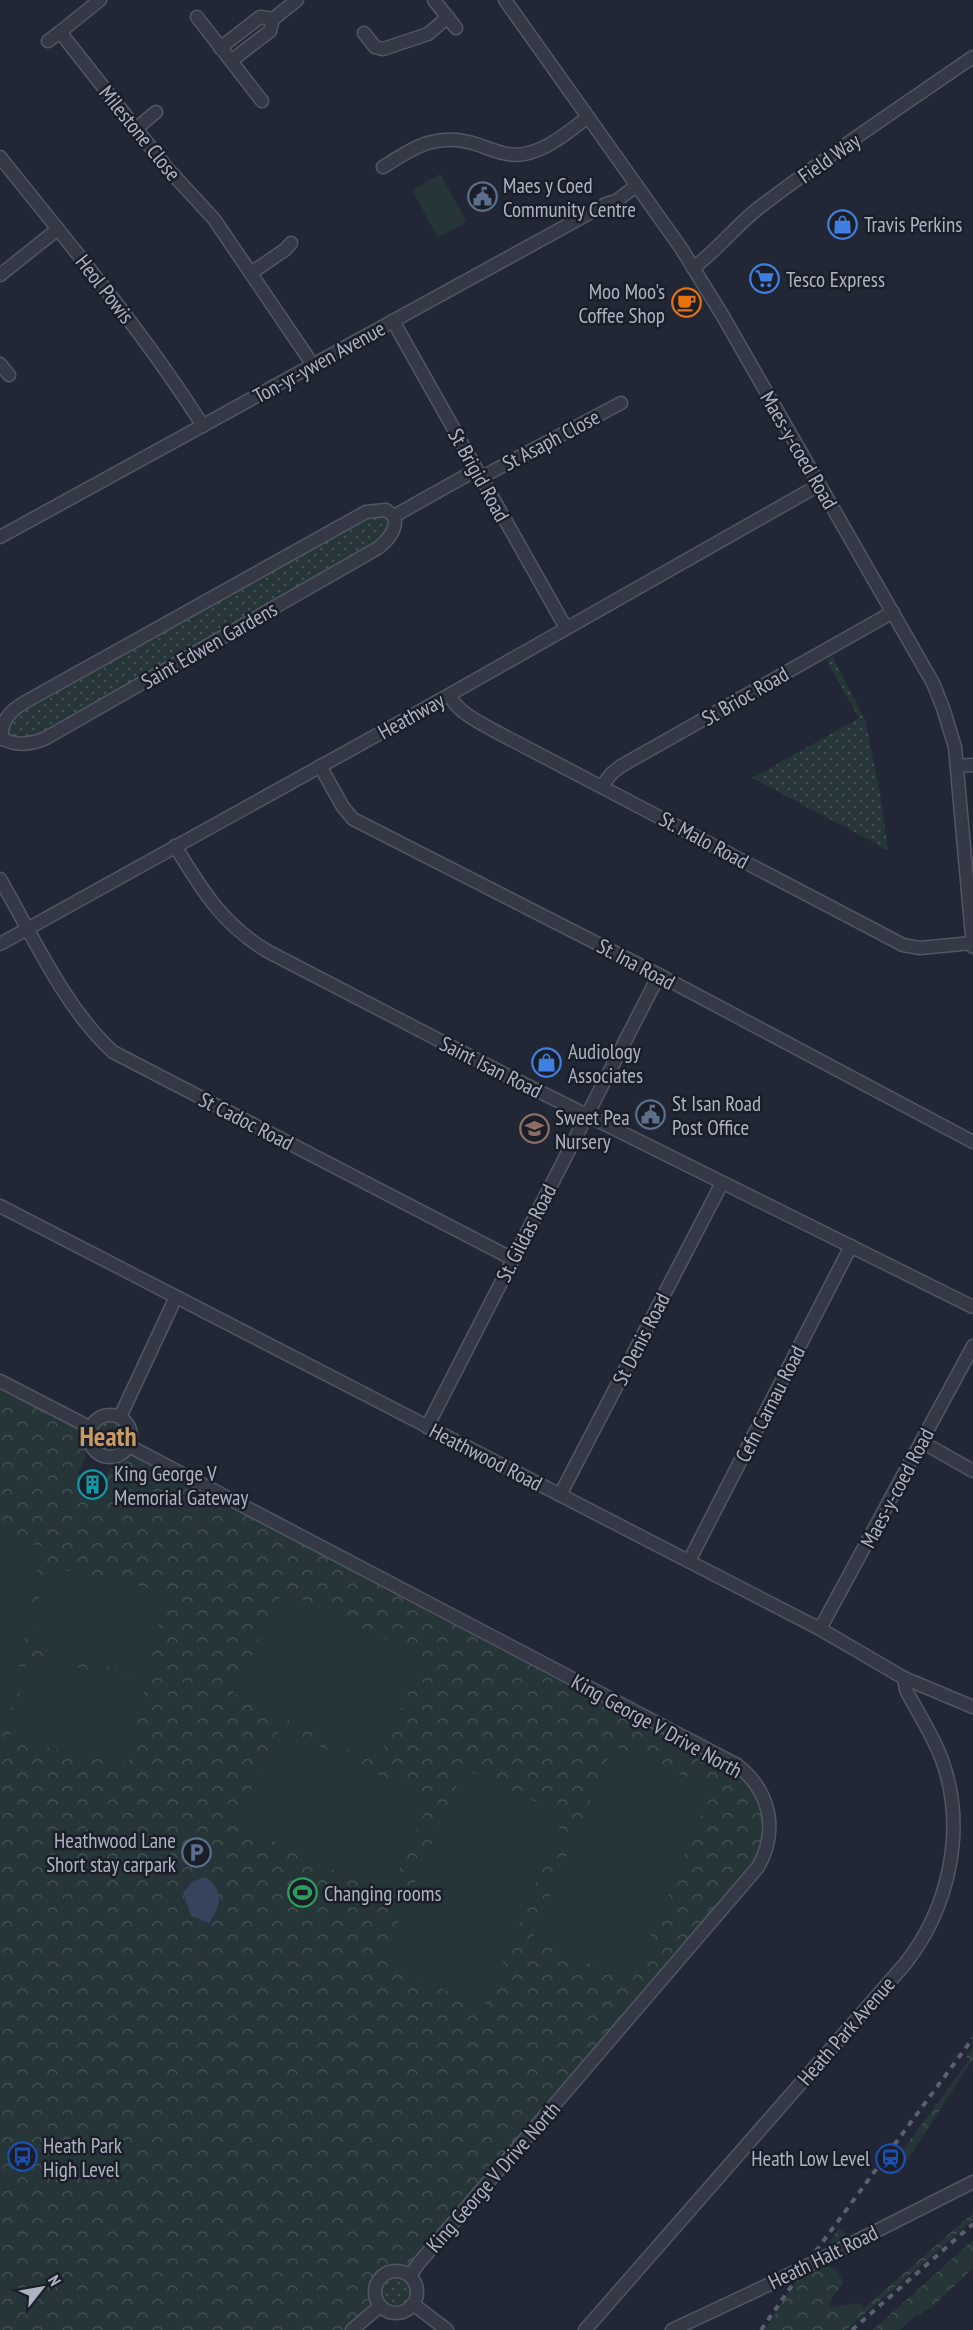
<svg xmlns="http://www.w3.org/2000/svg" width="973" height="2330" viewBox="0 0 973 2330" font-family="'PT Sans Narrow',sans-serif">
	<defs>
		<pattern id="grass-dots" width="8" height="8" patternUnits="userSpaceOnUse" patternTransform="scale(1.5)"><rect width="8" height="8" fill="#263538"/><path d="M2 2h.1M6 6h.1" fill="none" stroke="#435053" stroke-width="1.8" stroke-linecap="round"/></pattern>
		<pattern id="forest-crowns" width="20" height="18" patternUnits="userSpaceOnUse" patternTransform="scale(1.5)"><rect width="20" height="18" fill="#263538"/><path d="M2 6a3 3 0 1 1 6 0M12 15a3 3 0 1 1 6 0" fill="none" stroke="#435053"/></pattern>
	</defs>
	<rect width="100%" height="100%" fill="#212734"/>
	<g fill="url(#grass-dots)">
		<polygon points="385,515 391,523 381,541 38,737 13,738 8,734 7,728 13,716 364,517"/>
		<polygon points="832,656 865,719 880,793 888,850 752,778 859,718 826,660"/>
		<circle cx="110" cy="1436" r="16"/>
		<circle cx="396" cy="2292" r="17"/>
	</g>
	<g fill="url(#forest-crowns)">
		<path d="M0,1385L84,1430L86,1447L84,1455L86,1456L78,1474L84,1477L81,1482L93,1488L95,1484L101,1487L110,1469L118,1467L120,1461L135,1454L733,1767L746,1777L766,1817L759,1860L411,2266L394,2265L393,2269L384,2273L379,2271C368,2283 371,2292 371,2306L347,2330H0Z"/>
		<polygon points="973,2047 973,2059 899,2173 895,2169 900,2163 896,2159 969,2060 966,2057"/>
		<path d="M973,2213V2220L846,2330H765C774,2317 789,2287 800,2278C817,2264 837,2258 843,2284L832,2297L829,2307L859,2303L864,2308Z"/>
		<polygon points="839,2228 850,2236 827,2246"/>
		<polygon points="973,2240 973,2268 931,2308 915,2316 900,2330 873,2330"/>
	</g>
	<g fill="#263538">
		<polygon points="440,174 467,222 438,238 412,190"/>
		<polygon points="0,1538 42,1546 8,1726 0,1724"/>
		<polygon points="46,1566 166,1592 148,1675 28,1649"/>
		<polygon points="283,1591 424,1657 377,1763 233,1693"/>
		<polygon points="27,1657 146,1682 128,1764 10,1740"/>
		<polygon points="281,1727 430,1800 387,1897 236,1822"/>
		<polygon points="613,1746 713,1788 632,1981 532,1939"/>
		<polygon points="464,1769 565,1815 483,2009 382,1959"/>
	</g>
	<path fill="#37435c" d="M206,1877C225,1894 221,1904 209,1923L191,1916L183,1893L193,1881Z"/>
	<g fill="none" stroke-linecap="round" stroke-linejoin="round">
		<defs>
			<g id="minor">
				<polyline points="100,0 60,32 167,168 214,219 313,365"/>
				<polyline points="434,0 456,28"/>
				<polyline points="505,0 681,248 724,318 933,683 943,708 955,747 973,947"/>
				<polyline points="197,17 262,101"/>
				<polyline points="364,33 375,47 383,49 428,34 448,17"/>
				<polyline points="48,41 60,32"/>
				<polyline points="220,48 260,17 273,19"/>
				<polyline points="231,61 270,31 273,19 297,0"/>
				<polyline points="137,128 156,112"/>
				<path d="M0,157C70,245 143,331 203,426"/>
				<path d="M383,167C416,146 439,131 479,145C493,150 508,157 524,154C548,150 569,131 588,117"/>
				<path d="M693,268C718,250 736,225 760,207C829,154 902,106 973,57"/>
				<polyline points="251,273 286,249 291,243"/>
				<polyline points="0,275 58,229"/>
				<polyline points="393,321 566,628"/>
				<polyline points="0,364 9,375"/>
				<polyline points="480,478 621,403"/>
				<polyline points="0,537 606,204 616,201 636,186"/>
				<path d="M449,695C458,712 477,721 493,730L903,945L920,948L972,943"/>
				<path d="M2,738C16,747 32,744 46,738L378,548C388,540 398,529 394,516"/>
				<path d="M0,739L2,738C0,720 12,709 27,701L366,512L386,510L394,516L476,470"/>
				<polyline points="320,766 343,807 353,819 659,975 973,1142"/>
				<polyline points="957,766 973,765"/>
				<polyline points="602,786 611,774 621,766 893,612"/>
				<path d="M175,846C202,890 222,924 267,951L514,1079L973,1307"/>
				<path d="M0,879C33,936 64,1007 113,1052L513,1259"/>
				<polyline points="0,944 449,695 819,485"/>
				<polyline points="0,1206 820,1629 904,1678 973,1707"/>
				<polyline points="0,1381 91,1428"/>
				<circle cx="110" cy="1436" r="21"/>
				<polyline points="120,1417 176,1297"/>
				<polyline points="427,1427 659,975"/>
				<polyline points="922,1442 973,1471"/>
				<path d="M129,1446L737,1765C770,1791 779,1830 758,1867L418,2264L410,2276"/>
				<polyline points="560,1495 722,1183"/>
				<polyline points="689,1561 851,1246"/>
				<polyline points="820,1629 973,1346"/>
				<polyline points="833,2253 973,2182"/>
				<circle cx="396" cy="2292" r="21"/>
				<polyline points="413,2304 447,2330"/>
				<polyline points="352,2330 380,2306"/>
				<path d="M585,2330L905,1964C949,1908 967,1829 942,1760C933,1735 918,1713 906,1690L904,1678"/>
				<polyline points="672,2330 768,2285"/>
			</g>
		</defs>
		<use href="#minor" stroke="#515663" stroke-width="15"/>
		<use href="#minor" stroke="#343945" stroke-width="12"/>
		<g stroke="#585f6d" stroke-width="4" stroke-dasharray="6 6" stroke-linecap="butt">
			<polyline points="761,2330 816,2251 973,2038"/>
			<polyline points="852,2330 973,2224"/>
		</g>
		<defs>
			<polyline id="minor-bridge" points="768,2285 833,2253"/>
		</defs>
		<use href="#minor-bridge" stroke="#515663" stroke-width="15" stroke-linecap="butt"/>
		<use href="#minor-bridge" stroke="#343945" stroke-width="12"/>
	</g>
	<defs>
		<symbol id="civic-ring" viewBox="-11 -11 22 22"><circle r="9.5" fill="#1a1e29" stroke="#5c6f8a" stroke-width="1.5"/><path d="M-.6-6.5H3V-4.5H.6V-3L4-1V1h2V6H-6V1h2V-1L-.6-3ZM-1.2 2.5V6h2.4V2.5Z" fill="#5c6f8a"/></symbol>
		<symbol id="shop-ring" viewBox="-11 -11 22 22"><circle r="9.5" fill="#1a1e29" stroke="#3f7fe0" stroke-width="1.5"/><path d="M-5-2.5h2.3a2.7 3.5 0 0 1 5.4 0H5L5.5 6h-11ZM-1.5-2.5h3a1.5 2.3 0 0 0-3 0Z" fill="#3f7fe0"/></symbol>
		<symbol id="supermarket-ring" viewBox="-11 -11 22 22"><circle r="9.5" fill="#1a1e29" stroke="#3f7fe0" stroke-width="1.5"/><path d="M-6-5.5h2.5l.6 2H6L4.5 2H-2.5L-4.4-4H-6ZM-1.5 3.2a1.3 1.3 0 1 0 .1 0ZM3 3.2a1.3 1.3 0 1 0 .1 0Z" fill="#3f7fe0"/></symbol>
		<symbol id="cafe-ring" viewBox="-11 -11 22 22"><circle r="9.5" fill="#1a1e29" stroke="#e8710a" stroke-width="1.5"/><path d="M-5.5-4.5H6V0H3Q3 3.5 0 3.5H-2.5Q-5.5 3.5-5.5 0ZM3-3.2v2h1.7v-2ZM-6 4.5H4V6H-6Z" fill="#e8710a"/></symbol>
		<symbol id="school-ring" viewBox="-11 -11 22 22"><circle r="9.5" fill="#1a1e29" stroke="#8d6e63" stroke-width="1.5"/><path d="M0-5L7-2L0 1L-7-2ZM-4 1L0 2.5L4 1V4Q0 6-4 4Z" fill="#8d6e63"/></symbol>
		<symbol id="building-ring" viewBox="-11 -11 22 22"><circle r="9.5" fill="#1a1e29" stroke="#0f9aa8" stroke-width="1.5"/><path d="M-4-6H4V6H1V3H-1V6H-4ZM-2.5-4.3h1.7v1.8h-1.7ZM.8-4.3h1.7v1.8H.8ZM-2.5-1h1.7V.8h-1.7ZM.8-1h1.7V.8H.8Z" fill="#0f9aa8"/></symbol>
		<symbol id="parking-ring" viewBox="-11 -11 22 22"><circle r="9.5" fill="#1a1e29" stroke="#5c6f8a" stroke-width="1.5"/><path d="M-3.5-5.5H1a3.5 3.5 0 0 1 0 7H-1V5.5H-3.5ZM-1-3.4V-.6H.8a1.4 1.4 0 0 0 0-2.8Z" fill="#5c6f8a"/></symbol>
		<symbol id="stadium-ring" viewBox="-11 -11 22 22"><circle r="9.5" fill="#1a1e29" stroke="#2e9e5b" stroke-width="1.5"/><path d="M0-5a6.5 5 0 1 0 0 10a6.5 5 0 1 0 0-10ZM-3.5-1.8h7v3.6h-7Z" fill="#2e9e5b"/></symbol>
		<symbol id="bus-ring" viewBox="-11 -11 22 22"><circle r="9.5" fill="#1a1e29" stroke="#1a4fb4" stroke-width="1.5"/><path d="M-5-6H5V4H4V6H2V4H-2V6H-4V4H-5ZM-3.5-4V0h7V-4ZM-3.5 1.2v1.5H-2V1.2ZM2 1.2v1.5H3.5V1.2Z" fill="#1a4fb4"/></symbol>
		<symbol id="station-ring" viewBox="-11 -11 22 22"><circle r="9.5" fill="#1a1e29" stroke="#1a4fb4" stroke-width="1.5"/><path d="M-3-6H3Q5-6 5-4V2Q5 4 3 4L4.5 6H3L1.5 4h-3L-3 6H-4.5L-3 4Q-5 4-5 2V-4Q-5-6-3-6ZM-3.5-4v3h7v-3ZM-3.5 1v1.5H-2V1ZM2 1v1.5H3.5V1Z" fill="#1a4fb4"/></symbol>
	</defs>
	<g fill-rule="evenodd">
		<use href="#civic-ring" x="466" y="180" width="33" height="33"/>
		<use href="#shop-ring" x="826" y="208" width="33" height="33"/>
		<use href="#supermarket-ring" x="748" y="262" width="33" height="33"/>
		<use href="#cafe-ring" x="670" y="286" width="33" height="33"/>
		<use href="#shop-ring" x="530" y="1046" width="33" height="33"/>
		<use href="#civic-ring" x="634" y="1098" width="33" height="33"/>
		<use href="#school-ring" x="518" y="1112" width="33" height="33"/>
		<use href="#building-ring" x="76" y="1468" width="33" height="33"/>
		<use href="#parking-ring" x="180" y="1836" width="33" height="33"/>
		<use href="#stadium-ring" x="286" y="1876" width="33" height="33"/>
		<use href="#bus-ring" x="6" y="2140" width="33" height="33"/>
		<use href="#station-ring" x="874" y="2142" width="33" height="33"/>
	</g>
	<g text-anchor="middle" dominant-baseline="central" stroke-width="5" stroke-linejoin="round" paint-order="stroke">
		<g font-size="21" fill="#aeb3c2" stroke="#1a1e29">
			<text transform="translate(140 133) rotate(51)">Milestone Close</text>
			<text transform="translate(829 158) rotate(-35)">Field Way</text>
			<text transform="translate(105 289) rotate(52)">Heol Powis</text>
			<text transform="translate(319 362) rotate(-29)">Ton-yr-ywen Avenue</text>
			<text transform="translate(551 440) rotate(-28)">St Asaph Close</text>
			<text transform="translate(799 450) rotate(60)">Maes-y-coed Road</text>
			<text transform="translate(479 475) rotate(61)">St Brigid Road</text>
			<text transform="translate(209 645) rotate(-30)">Saint Edwen Gardens</text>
			<text transform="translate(745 696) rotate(-30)">St Brioc Road</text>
			<text transform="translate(411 716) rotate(-29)">Heathway</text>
			<text transform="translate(704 840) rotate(28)">St. Malo Road</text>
			<text transform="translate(636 964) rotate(28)">St. Ina Road</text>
			<text transform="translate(491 1067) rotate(27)">Saint Isan Road</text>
			<text transform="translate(246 1121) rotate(27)">St Cadoc Road</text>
			<text transform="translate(526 1233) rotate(-63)">St. Gildas Road</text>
			<text transform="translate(641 1339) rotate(-63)">St Denis Road</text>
			<text transform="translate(770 1404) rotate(-63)">Cefn Carnau Road</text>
			<text transform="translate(486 1457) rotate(27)">Heathwood Road</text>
			<text transform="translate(897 1488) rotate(-62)">Maes-y-coed Road</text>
			<text transform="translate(657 1726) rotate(29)">King George V Drive North</text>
			<text transform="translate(846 2031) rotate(-49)">Heath Park Avenue</text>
			<text transform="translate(493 2177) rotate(-49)">King George V Drive North</text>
			<text transform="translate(823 2257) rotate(-26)">Heath Halt Road</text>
		</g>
		<g font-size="21" fill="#aeb3c2" stroke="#1a1e29" text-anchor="start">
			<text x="503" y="185">Maes y Coed<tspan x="503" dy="24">Community Centre</tspan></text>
			<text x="864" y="224">Travis Perkins</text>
			<text x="786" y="279">Tesco Express</text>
			<text x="665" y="291" text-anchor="end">Moo Moo's<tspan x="665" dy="24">Coffee Shop</tspan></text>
			<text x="568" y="1051">Audiology<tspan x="568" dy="24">Associates</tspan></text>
			<text x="672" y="1103">St Isan Road<tspan x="672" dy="24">Post Office</tspan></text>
			<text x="555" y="1117">Sweet Pea<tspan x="555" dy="24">Nursery</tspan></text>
			<text x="114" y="1473">King George V<tspan x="114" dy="24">Memorial Gateway</tspan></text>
			<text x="176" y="1840" text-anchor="end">Heathwood Lane<tspan x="176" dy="24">Short stay carpark</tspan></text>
			<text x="324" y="1893">Changing rooms</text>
			<text x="43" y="2145">Heath Park<tspan x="43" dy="24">High Level</tspan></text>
			<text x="870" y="2158" text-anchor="end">Heath Low Level</text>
		</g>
		<g font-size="27" font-weight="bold" fill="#c99a62" stroke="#1a1e29">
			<text x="108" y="1436">Heath</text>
		</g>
	</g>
	<g transform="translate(42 2288) rotate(59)" stroke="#1a1e29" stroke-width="4.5" paint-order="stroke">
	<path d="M0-4.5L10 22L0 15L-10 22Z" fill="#aeb3c2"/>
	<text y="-9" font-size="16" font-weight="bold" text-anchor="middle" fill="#aeb3c2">N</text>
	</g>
</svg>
